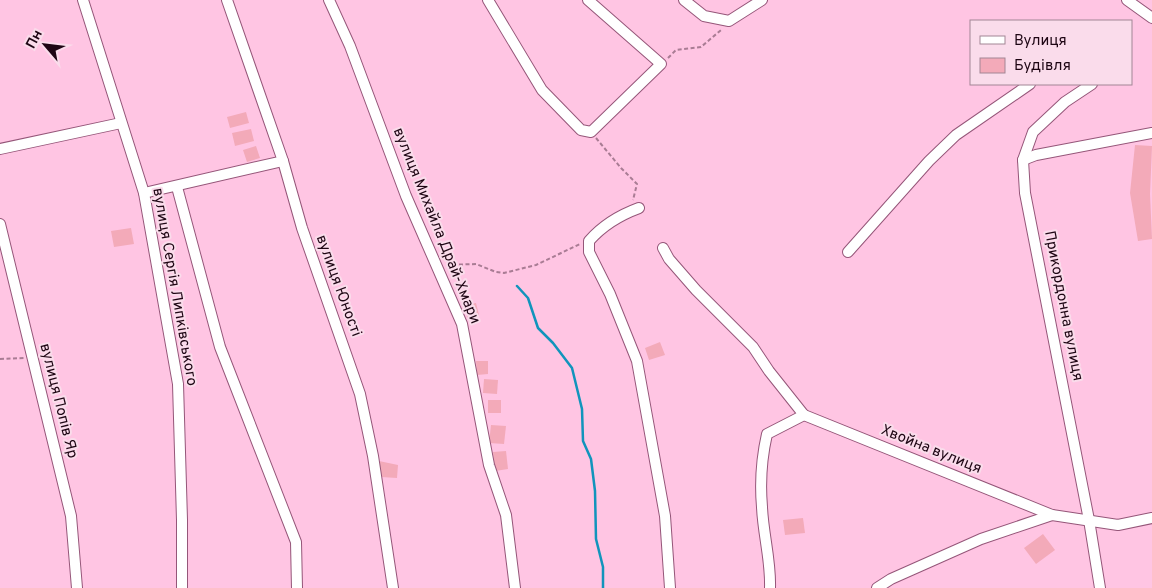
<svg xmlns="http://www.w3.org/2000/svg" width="1152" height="588" viewBox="0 0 1152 588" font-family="Overpass,sans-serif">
	<rect width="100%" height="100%" fill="#ffc5e3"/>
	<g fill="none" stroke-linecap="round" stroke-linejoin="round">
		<polyline stroke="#1194bc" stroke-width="2.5" points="517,286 528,298 538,328 553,343 572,368 582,409 583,441 591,459 595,491 596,539 603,567 603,588"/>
	</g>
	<g fill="#f3aab9">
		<polygon points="246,112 249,123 230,128 227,117"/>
		<polygon points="251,129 254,141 235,146 232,133"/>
		<polygon points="1135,145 1152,146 1150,194 1152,239 1138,241 1130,193"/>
		<polygon points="256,146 260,158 247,162 243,150"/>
		<polygon points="131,228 134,244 114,247 111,231"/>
		<polygon points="476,303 479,315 467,318 465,305"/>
		<polygon points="660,342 665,355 649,360 645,348"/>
		<polygon points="476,361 488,361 488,374 477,375"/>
		<polygon points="484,379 498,380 497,394 483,393"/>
		<rect x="488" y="400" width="13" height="13"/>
		<polygon points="491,425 506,426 504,444 489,443"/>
		<polygon points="506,451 508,469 495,471 493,452"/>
		<polygon points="379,461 398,465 397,478 381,477"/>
		<polygon points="803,518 805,533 785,535 783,520"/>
		<polygon points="1043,534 1055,550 1036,564 1024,548"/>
	</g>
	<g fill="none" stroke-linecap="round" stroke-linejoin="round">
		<defs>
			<g id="minor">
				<polyline points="83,0 144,193 178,384 182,520 182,588"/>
				<polyline points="227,0 283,161 302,228 360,394 373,456 393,588"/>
				<polyline points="329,0 350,46 406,196 462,324 489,465 506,515 515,588"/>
				<polyline points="488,0 542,90 581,130 591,132 661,64 588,0"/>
				<polyline points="684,0 704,16 729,21 762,0"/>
				<polyline points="1127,0 1152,18"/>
				<polyline points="1092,84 1065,102 1033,132 1023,160 1025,193 1089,520 1100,588"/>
				<polyline points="0,149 121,123"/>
				<polyline points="1023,160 1036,155 1152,133"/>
				<polyline points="177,187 220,347 296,542 297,588"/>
				<polyline points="144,193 283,161"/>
				<path d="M639,208C620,215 602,226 589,241V252L610,294L637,361L665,516L670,588"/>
				<polyline points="0,224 71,516 77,588"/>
				<polyline points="663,248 669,259 696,290 753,347 769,371 804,415"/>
				<polyline points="848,252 929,161 956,135 1030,84"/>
				<path d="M770,588C771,560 763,534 762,507C760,484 762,456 767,434L804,415L1052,515L1118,525L1152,518"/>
				<polyline points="877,588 891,579 981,539 1052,515"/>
			</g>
		</defs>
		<use href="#minor" stroke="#955679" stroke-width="12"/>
		<g stroke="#a97c94" stroke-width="2" stroke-dasharray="4 2.5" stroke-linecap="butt">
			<polyline points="668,58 676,50 701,47 721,30"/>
			<polyline points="596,138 621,168 637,184 633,200"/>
			<polyline points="446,265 476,264 496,272 504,273 536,265 580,244"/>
			<polyline points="0,359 24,358"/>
		</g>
		<use href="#minor" stroke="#fff" stroke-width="10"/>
	</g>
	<g text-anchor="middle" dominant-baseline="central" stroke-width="4" stroke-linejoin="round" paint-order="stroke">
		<g font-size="15" fill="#1e0614" stroke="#fadceb">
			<text transform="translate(436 226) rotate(68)">вулиця Михайла Драй-Хмари</text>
			<text transform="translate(338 286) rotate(70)">вулиця Юності</text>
			<text transform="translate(174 287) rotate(80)">вулиця Сергія Липківського</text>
			<text transform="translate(1063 306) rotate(79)">Прикордонна вулиця</text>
			<text transform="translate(58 401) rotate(76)">вулиця Попів Яр</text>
			<text transform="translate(931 450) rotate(22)">Хвойна вулиця</text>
		</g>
	</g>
	<rect x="970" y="20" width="162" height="65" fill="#fadceb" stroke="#a28695"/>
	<rect x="980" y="36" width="25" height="8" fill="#ffffff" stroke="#a28695"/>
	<text x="1014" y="45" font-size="15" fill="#1e0614">Вулиця</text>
	<rect x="980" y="58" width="25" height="15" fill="#f3aab9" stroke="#a28695"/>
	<text x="1014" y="70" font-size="15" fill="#1e0614">Будівля</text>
	<g transform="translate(45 45) rotate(298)" stroke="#fadceb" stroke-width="4" paint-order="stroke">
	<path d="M0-4L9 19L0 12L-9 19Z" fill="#1e0614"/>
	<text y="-8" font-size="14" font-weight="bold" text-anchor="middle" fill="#1e0614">Пн</text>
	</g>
</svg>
